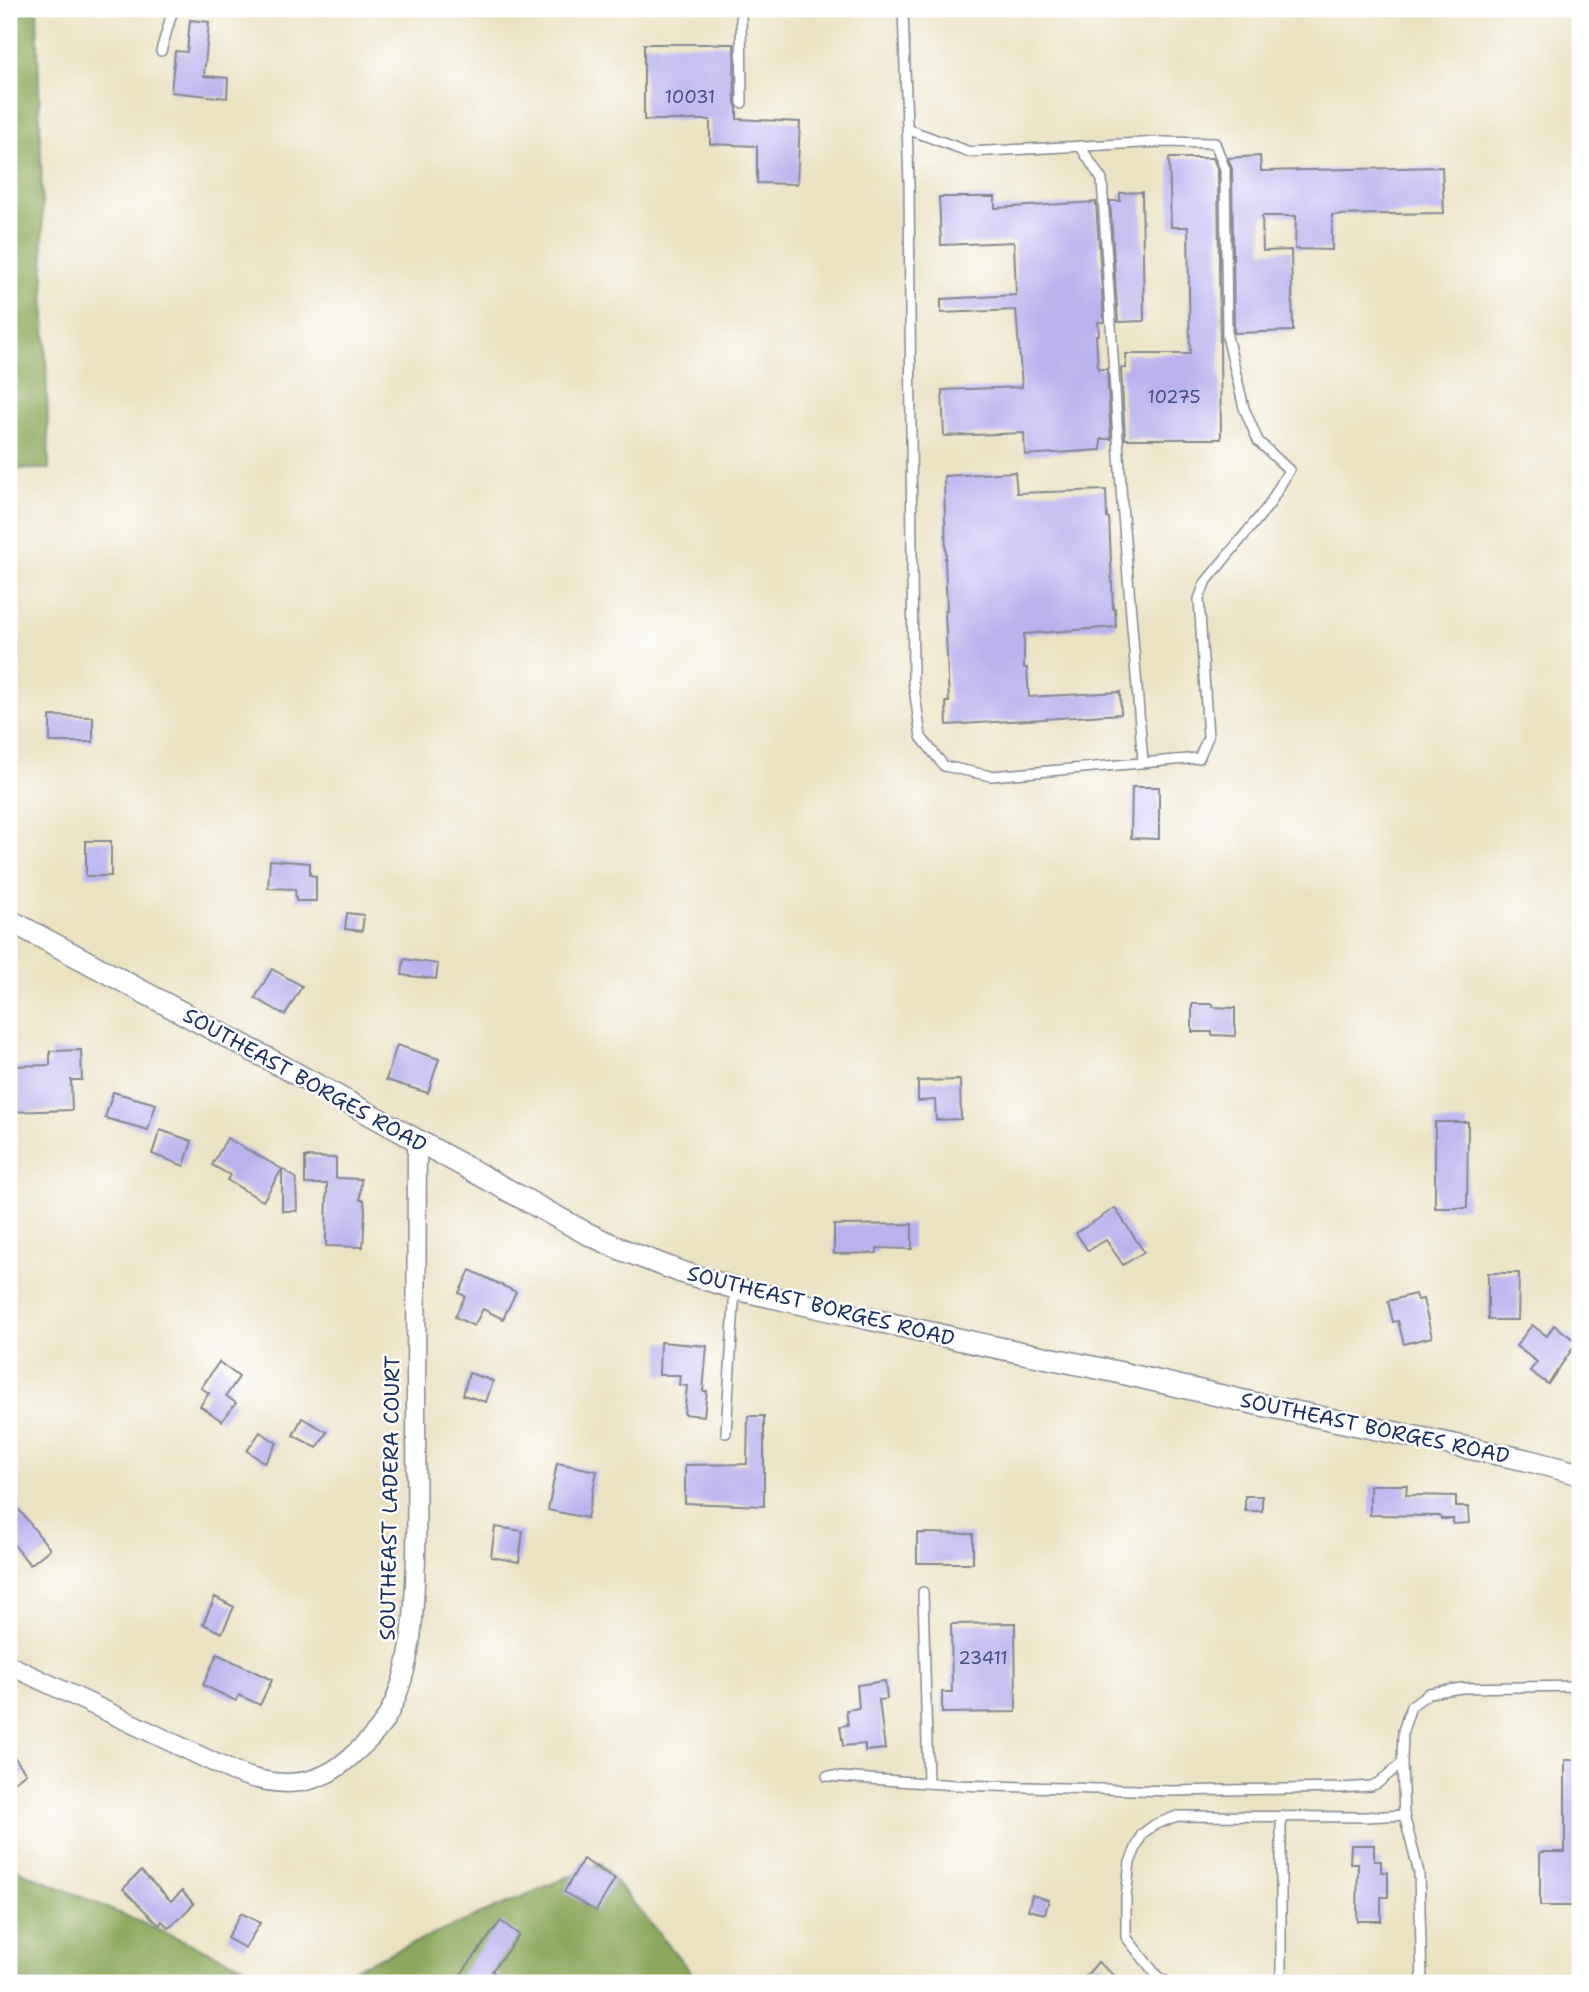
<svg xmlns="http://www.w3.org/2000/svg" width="1589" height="1992" viewBox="0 0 1589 1992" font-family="'Shantell Sans',sans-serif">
	<rect width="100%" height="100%" fill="#fff"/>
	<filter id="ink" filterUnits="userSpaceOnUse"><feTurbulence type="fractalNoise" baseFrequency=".0143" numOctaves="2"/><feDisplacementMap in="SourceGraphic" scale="14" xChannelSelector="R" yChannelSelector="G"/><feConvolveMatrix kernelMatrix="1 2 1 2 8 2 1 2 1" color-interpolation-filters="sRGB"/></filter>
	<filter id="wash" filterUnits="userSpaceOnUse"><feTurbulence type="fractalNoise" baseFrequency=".00686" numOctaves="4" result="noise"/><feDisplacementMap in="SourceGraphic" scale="28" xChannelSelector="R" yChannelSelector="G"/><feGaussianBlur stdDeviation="1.57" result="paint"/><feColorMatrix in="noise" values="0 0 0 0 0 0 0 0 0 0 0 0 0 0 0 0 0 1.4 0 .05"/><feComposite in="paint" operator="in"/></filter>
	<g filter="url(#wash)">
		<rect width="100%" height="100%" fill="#ebe2c2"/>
		<g fill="#8ca85b" stroke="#546c5c" stroke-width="2">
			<polygon points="9,9 37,9 49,469 9,469"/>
			<polygon points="600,1863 700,1983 321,1983"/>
			<polygon points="9,1866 283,1983 9,1983"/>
		</g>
		<g id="blocks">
			<g fill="#bab1ed">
				<polygon points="190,20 209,22 204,76 228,78 227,98 171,92 175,51 187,52"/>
				<polygon points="644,44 734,44 735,103 737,108 737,119 800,122 797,184 757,183 757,146 710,144 710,120 644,120"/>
				<polygon points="1260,156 1261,171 1442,167 1444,213 1332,215 1332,250 1295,249 1296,216 1262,216 1263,251 1291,250 1293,331 1234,333 1232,169 1228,158"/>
				<polygon points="1169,158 1213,158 1218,170 1221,439 1125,439 1121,368 1126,368 1126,354 1190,354 1188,227 1171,227"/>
				<polygon points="1142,192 1144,321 1118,322 1110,201 1120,201 1120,193"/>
				<polygon points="939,197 995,197 995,208 1096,202 1104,322 1098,322 1099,335 1096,335 1098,369 1107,369 1111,439 1101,439 1101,450 1025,455 1024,433 944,436 942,390 1022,387 1016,310 941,313 941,299 1016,295 1014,242 941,245"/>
				<polygon points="1015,472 1017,493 1106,490 1107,518 1109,518 1110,539 1113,609 1115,608 1116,627 1024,634 1024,668 1027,668 1029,697 1120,692 1121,714 947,725 946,702 949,702 945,611 947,611 945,558 946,558 944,476"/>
				<polygon points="50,716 93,717 93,742 50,742"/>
				<polygon points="1132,787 1159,787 1159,839 1131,838"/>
				<rect x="86" y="841" width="25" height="35"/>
				<polygon points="270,860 310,863 310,875 316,876 316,901 296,901 295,889 268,888"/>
				<polygon points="347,913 364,915 362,931 345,929"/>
				<polygon points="404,959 438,964 436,979 402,975"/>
				<polygon points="272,969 302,986 285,1015 255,998"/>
				<polygon points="1192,1004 1213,1004 1213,1007 1235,1008 1235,1036 1212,1035 1212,1032 1192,1032"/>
				<polygon points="397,1045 439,1059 428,1093 386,1080"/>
				<polygon points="81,1050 82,1080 71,1080 72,1110 9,1112 9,1066 50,1065 50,1051"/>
				<polygon points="960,1080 961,1119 936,1120 935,1100 918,1101 918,1081"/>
				<polygon points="113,1092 156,1104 148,1130 105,1118"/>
				<polygon points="1435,1122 1468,1122 1467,1208 1435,1208"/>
				<polygon points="160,1130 192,1141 184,1166 152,1154"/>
				<polygon points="227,1138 282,1169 263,1201 227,1180 230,1175 212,1165"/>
				<polygon points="305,1157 336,1158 336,1178 361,1179 360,1200 364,1200 365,1211 363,1247 326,1246 327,1184 305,1184"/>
				<polygon points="282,1169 296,1178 297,1211 282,1211"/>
				<polygon points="1115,1208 1144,1252 1123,1265 1106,1240 1088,1251 1076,1233"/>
				<polygon points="912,1224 912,1249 877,1248 877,1253 834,1254 834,1225"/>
				<polygon points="470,1270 516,1292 503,1319 483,1309 474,1326 455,1317 465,1296 459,1293"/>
				<polygon points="1488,1273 1519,1273 1518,1320 1488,1320"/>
				<polygon points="1415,1294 1417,1300 1423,1299 1432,1337 1404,1344 1398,1321 1393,1322 1388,1301"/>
				<polygon points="1532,1325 1547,1336 1554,1325 1577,1342 1548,1384 1530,1371 1537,1362 1516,1346"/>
				<polygon points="660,1342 707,1346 703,1391 707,1391 704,1416 684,1414 687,1386 679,1385 680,1375 659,1375"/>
				<polygon points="219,1362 239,1377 226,1396 236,1403 222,1421 200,1406 209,1393 201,1388"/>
				<polygon points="469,1373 493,1381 486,1402 463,1395"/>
				<polygon points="748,1416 764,1416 764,1506 685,1503 685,1465 747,1464"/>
				<polygon points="302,1418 327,1432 317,1448 293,1435"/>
				<polygon points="260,1432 277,1443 265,1463 247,1451"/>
				<polygon points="557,1463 597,1471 587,1518 548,1510"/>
				<polygon points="1370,1485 1407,1485 1406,1495 1456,1496 1456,1507 1468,1507 1469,1523 1453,1524 1453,1519 1441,1519 1440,1516 1370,1515"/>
				<rect x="1245" y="1496" width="17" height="15"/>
				<polygon points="9,1497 50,1549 30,1565 9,1538"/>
				<polygon points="495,1527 523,1531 519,1562 491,1557"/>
				<polygon points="917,1533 973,1534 973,1563 917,1563"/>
				<polygon points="215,1597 234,1607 222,1633 203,1624"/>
				<polygon points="1015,1623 1016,1712 942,1713 942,1692 952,1692 951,1624"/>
				<polygon points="217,1654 272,1680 260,1705 239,1695 236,1701 203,1685"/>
				<polygon points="885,1681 887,1699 879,1700 885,1749 865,1751 865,1744 843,1746 840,1726 848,1725 846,1710 859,1708 857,1685"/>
				<polygon points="9,1750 26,1773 9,1786"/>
				<polygon points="1565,1760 1580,1760 1580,1906 1540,1906 1540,1852 1565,1852"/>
				<polygon points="1351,1845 1374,1845 1374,1861 1381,1861 1381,1872 1388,1872 1388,1897 1381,1897 1381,1921 1357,1921 1358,1863 1350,1863"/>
				<polygon points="583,1859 615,1879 596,1911 564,1892"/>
				<polygon points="141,1871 171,1901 182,1891 194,1904 169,1928 162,1921 159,1925 123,1889"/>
				<polygon points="1032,1895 1049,1900 1045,1914 1028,1910"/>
				<polygon points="241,1913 260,1923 245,1948 227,1938"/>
				<polygon points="501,1921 519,1935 492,1971 508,1983 468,1983 459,1977"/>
				<polygon points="1098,1962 1124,1983 1080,1983"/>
			</g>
		</g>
	</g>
	<g filter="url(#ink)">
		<use href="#blocks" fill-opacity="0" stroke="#838890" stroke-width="2"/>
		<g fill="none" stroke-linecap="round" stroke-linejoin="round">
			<defs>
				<g id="service">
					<polyline points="741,9 742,103"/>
					<polyline points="903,9 909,184 913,681 921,737 944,766 991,776 1199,758 1208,737 1199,599 1205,583 1269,505 1289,470 1258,441 1244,408 1227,336 1225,169 1215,143 1160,142 970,152 907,129"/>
					<polyline points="161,51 173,9"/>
					<polyline points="1080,146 1102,180 1122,503 1143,762"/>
					<polyline points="726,1433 735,1288"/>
					<polyline points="923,1592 928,1783"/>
					<polyline points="827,1776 955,1785 1172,1791 1341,1788 1371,1786 1378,1783 1402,1763"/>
					<polyline points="1281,1816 1281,1983"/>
					<polyline points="1168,1983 1158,1977 1126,1937 1126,1897 1130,1862 1142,1834 1154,1825 1177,1816 1366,1817 1404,1815"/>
					<polyline points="1422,1983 1419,1873 1404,1815 1402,1763 1403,1731 1411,1706 1429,1693 1462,1688 1580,1686"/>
				</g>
				<path id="minor" d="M9,1665L232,1771C273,1787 312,1790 347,1760C363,1746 379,1732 389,1713C414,1665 414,1610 416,1557C417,1504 416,1451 416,1397C416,1312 417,1227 417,1142"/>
				<polyline id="tertiary" points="9,920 304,1078 584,1232 623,1250 681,1272 745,1291 980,1344 1117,1372 1257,1404 1526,1460 1580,1474"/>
			</defs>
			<use href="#service" stroke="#838890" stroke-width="12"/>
			<use href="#minor" stroke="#838890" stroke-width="21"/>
			<use href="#tertiary" stroke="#838890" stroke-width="24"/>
			<use href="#service" stroke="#fff" stroke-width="9"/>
			<use href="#minor" stroke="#fff" stroke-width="18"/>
			<use href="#tertiary" stroke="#fff" stroke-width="21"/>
		</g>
	</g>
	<g text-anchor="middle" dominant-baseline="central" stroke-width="5" stroke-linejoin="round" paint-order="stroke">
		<g font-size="18" fill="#435082">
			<text x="690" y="97">10031</text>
			<text x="1174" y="397">10275</text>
			<text x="983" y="1658">23411</text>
		</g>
		<g font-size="21" fill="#1b2f5e" stroke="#fff">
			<text transform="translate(305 1080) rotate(29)">SOUTHEAST BORGES ROAD</text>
			<text transform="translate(821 1306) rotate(14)">SOUTHEAST BORGES ROAD</text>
			<text transform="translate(1375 1428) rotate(12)">SOUTHEAST BORGES ROAD</text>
			<text transform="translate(390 1498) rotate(-89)">SOUTHEAST LADERA COURT</text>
		</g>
	</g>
	<rect width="1589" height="1992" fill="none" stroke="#fff" stroke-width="35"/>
</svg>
